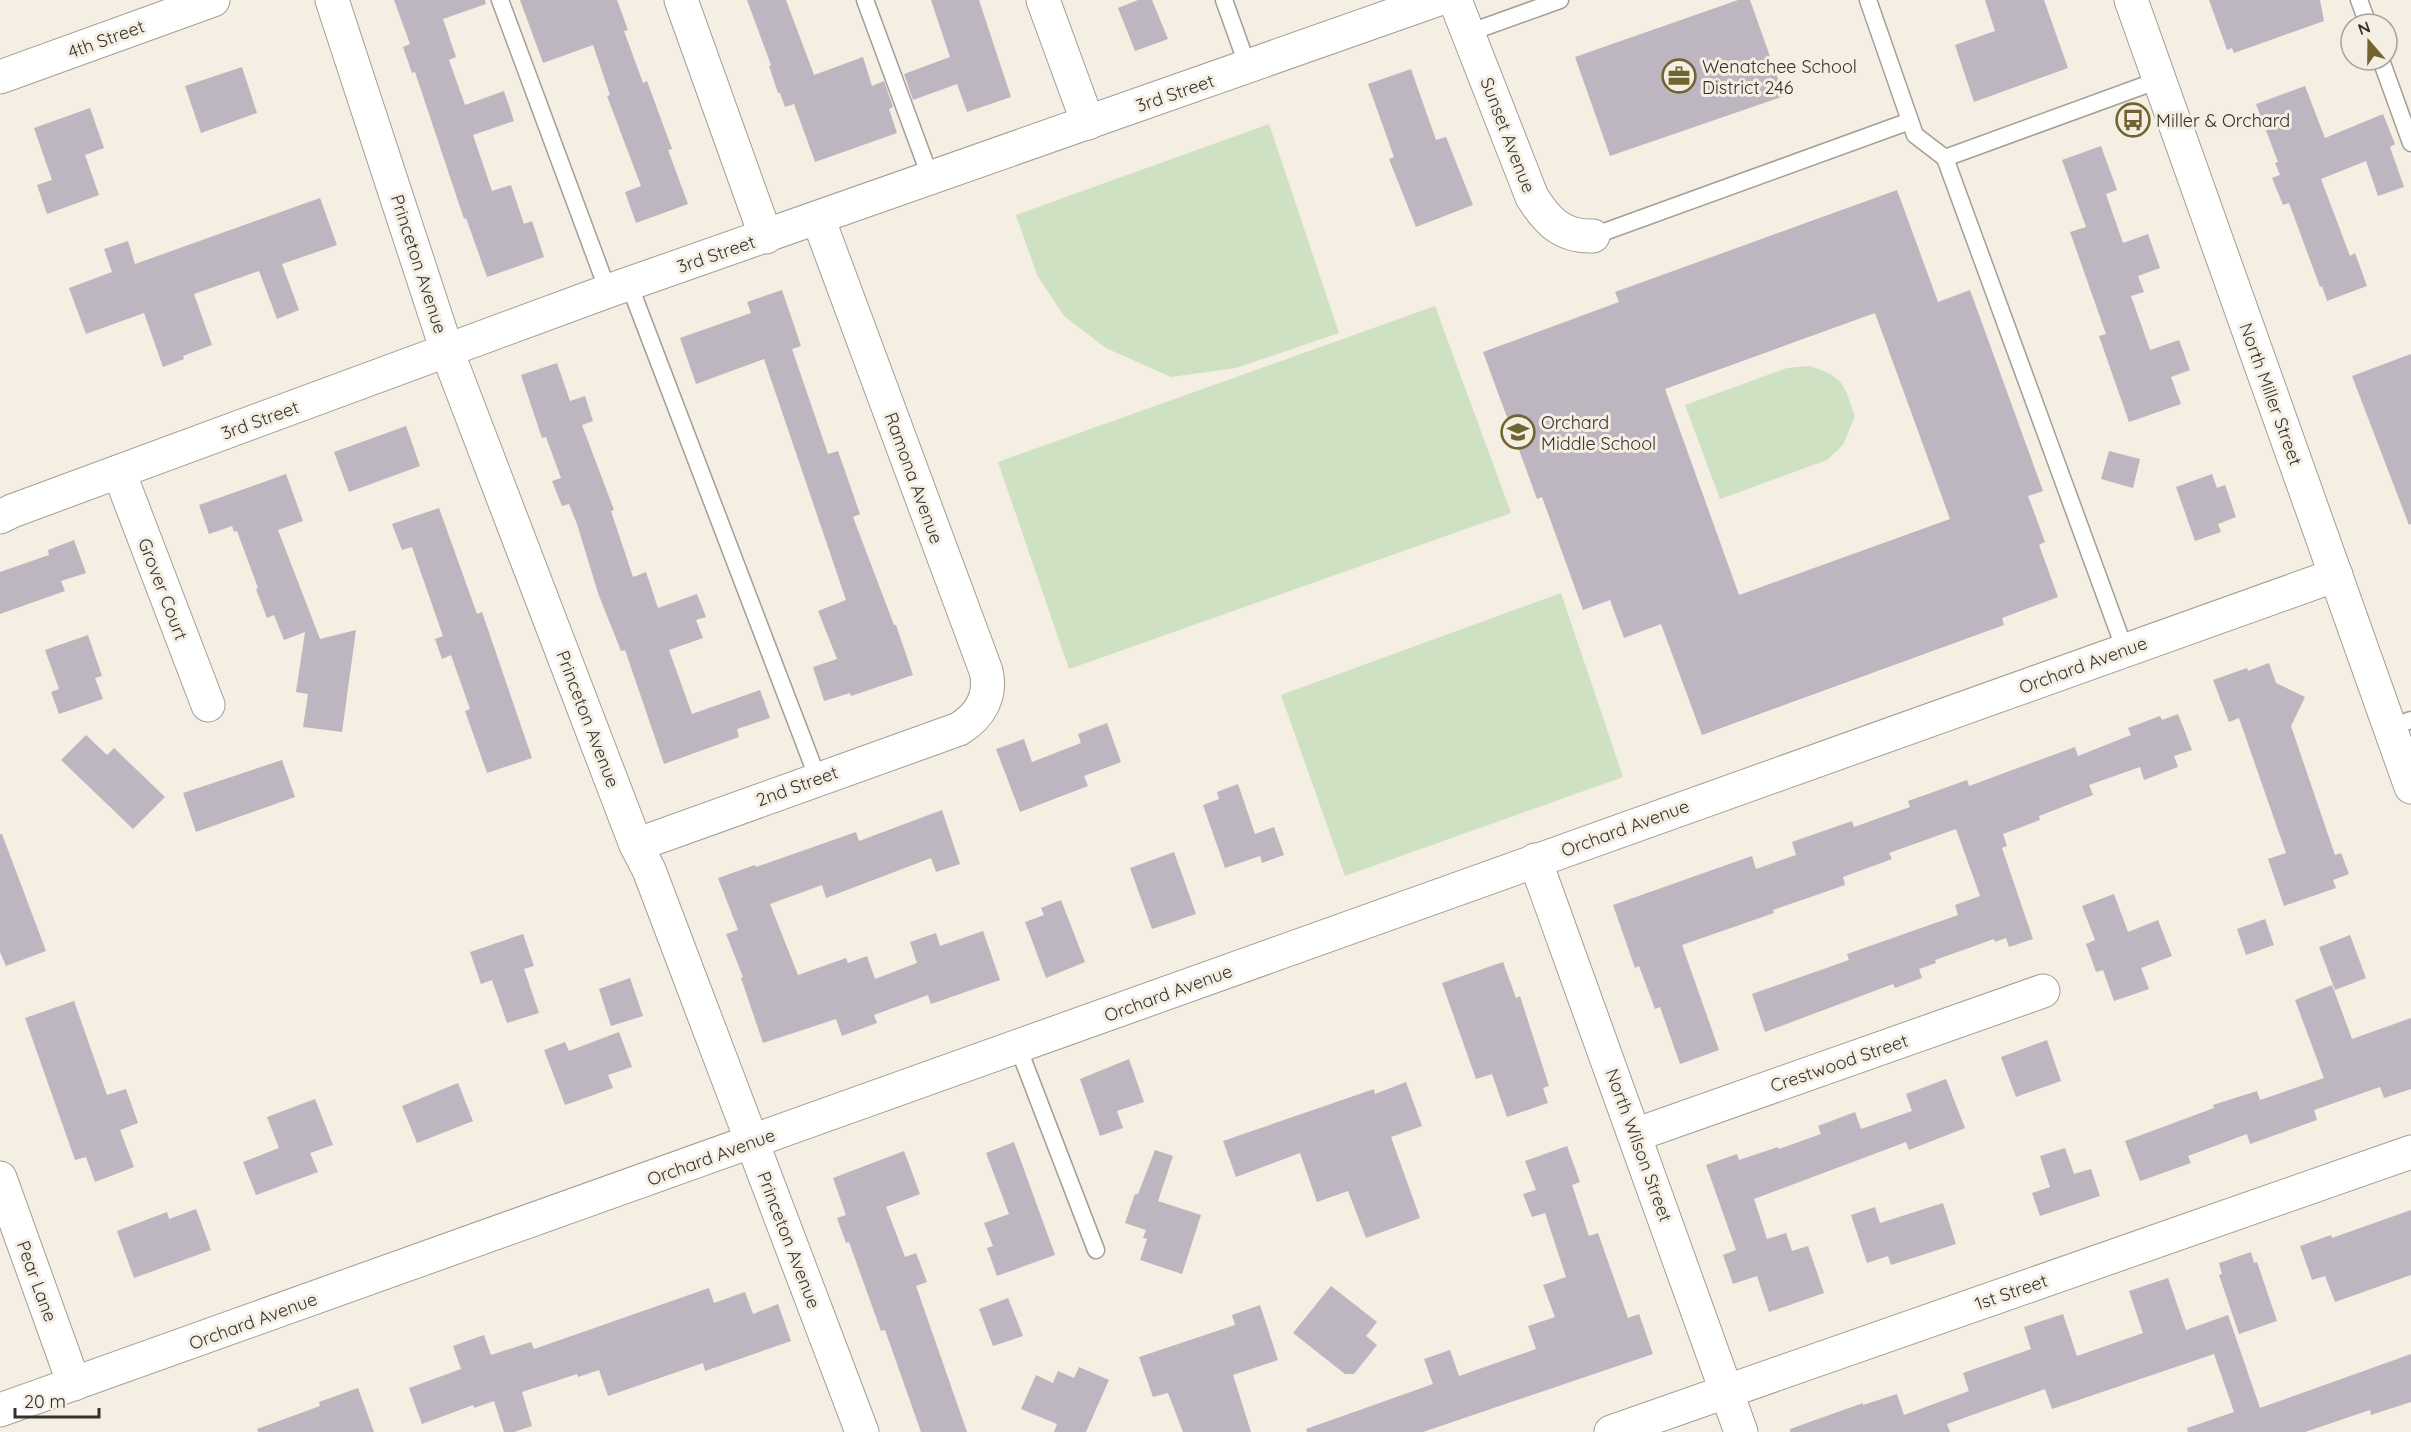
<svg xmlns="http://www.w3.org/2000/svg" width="2411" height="1432" viewBox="0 0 2411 1432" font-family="Quicksand,sans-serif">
	<rect width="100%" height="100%" fill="#f4eee3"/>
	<g fill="#cee1c2">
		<polygon points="1269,124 1339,333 1236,368 1171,377 1106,348 1064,316 1037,275 1016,215"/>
		<polygon points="1435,306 1511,513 1069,669 998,462"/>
		<path d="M1810,366C1845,378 1843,383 1855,416L1843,445L1827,460L1720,499L1685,405L1787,368Z"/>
		<polygon points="1561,593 1623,777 1345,876 1281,695"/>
	</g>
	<g fill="#bdb6c1" fill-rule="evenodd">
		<polygon points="394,0 485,0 486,4 443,19 456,57 449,60 465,105 504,91 514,121 473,135 492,191 511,185 524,224 532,221 544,257 487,277 466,218 464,219 415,72 412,73 403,47 410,44"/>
		<polygon points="520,0 617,0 628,30 624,31 643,83 647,81 672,149 668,150 688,204 636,223 625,192 641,186 607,96 610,95 593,45 543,63"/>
		<polygon points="747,0 786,0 814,75 863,57 872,86 884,81 893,107 889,109 897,133 815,162 794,104 785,107 780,93 778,93 769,66 771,65"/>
		<polygon points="931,0 979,0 1011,97 967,112 957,84 913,100 904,74 950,57"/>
		<polygon points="1138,0 1152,0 1168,39 1135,51 1118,8"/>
		<polygon points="1738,0 1750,0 1784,96 1610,156 1575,57"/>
		<polygon points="1985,0 2044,0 2068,68 1974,102 1955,45 1995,31"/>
		<polygon points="2209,0 2320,0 2324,21 2234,53 2232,48 2227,50"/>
		<polygon points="242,67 257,113 201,133 185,86"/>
		<polygon points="1411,69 1436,140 1446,137 1473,205 1416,227 1389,159 1394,157 1368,84"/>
		<polygon points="2305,86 2325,138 2383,114 2395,144 2390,147 2404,187 2378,196 2366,161 2321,179 2350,256 2355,253 2367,286 2327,301 2322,286 2320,287 2289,203 2283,205 2272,178 2280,175 2275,163 2278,162 2256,104"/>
		<polygon points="90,108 104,148 85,155 99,195 47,214 37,185 52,180 34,128"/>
		<polygon points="2101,146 2117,190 2106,194 2123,243 2148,234 2160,268 2138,276 2144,292 2131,296 2150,350 2179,340 2190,370 2171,377 2181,404 2129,422 2099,336 2106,334 2070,232 2086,227 2062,160"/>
		<path d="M1897,190L1938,302L1970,290L2043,491L2028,496L2045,542L2039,545L2058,597L2002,618L2004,625L1702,735L1661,624L1624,638L1610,600L1583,610L1542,497L1537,499L1483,352L1619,302L1615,292ZM1875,313L1950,519L1739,595L1665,389Z"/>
		<polygon points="320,198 337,245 282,264 299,310 277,319 259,271 194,294 212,345 183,356 184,359 163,367 144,313 86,334 69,288 112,272 104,249 128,241 135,264"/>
		<polygon points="782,290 801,346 792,349 828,454 838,451 860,514 853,517 894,625 896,625 913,675 851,696 850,693 824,701 813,667 837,659 818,611 846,600 764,359 696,384 680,338 751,313 747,302"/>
		<polygon points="2411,354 2411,524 2409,525 2352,376"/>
		<polygon points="557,363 570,401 585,396 593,421 582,425 614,510 611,511 633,577 646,572 658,608 697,594 706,617 696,620 703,638 669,650 692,714 760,690 770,718 737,729 739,737 664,764 625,650 621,651 598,593 577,524 569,504 562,506 552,481 561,478 546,437 542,438 521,375"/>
		<polygon points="406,426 420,466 349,492 334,452"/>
		<polygon points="2109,451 2140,459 2133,488 2101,479"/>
		<polygon points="286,474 303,521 278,530 320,639 356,630 342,732 303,727 308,694 296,692 305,632 284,640 274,615 267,618 256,589 258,588 237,531 234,532 232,526 209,534 199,505"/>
		<polygon points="2212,474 2217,488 2225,485 2236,517 2218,524 2221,532 2195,541 2176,487"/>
		<polygon points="439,508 477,614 482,612 532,758 487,773 465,711 470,709 451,655 442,659 435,639 443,636 412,547 402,550 392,524"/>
		<polygon points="74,540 86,573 61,581 65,591 0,614 0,572 49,555 48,550"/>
		<polygon points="88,635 102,676 95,678 103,699 59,714 51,692 59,689 45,650"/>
		<polygon points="2269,663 2276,683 2305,697 2291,726 2335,855 2341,853 2349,874 2333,880 2336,888 2284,906 2268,859 2286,853 2239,718 2229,722 2213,680 2247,668 2248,671"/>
		<polygon points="2178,714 2192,750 2174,756 2178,767 2144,780 2140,767 2089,785 2093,795 2039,816 2040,820 2003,834 2007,846 2002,848 2033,939 2009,947 2006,938 1995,942 1994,939 1935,960 1936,963 1919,969 1922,978 1895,988 1893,984 1765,1032 1752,994 1849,960 1847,954 1958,915 1955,905 1980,896 1956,829 1889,853 1892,859 1843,877 1845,885 1773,910 1774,913 1682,945 1719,1050 1680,1064 1660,1007 1655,1009 1639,966 1635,968 1613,905 1752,856 1756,869 1796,855 1792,842 1852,821 1854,827 1910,807 1908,801 1967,780 1969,786 2075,747 2078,756 2131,735 2128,728 2160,716 2162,720"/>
		<polygon points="1107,723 1121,762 1084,776 1088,786 1020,812 996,749 1024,739 1032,762 1081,743 1078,734"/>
		<polygon points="86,735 107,755 114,748 165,797 133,829 61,760"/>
		<polygon points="282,760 295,797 196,832 183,793"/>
		<polygon points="1238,784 1255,834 1274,827 1284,855 1262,863 1260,856 1225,868 1203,805 1219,799 1217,792"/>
		<polygon points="942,810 960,864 936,872 931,858 826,898 822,885 770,904 798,975 846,958 848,963 867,956 875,979 917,963 910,942 936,933 940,946 983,931 1000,980 931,1004 928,995 874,1015 877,1023 842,1036 836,1019 763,1043 741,978 743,977 726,934 738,930 718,878 755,865 756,867 856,832 859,841"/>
		<polygon points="0,834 2,834 46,951 6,966 0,952"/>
		<polygon points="1174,852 1196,914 1152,929 1130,868"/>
		<polygon points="2114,894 2128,932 2158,920 2172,956 2141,968 2149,989 2114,1001 2103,970 2096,972 2086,944 2095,940 2082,906"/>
		<polygon points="1061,900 1085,962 1046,978 1025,922 1044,915 1041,908"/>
		<polygon points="2265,919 2274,945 2246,955 2237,929"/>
		<polygon points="523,934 534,966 524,969 539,1013 507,1023 492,980 481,984 470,952"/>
		<polygon points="2350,935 2366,978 2335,990 2319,947"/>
		<polygon points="1503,962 1516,998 1520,996 1549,1086 1543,1088 1548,1103 1507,1117 1492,1074 1476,1079 1442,983"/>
		<polygon points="630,978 643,1016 611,1026 599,989"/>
		<polygon points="2332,985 2352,1039 2411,1018 2411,1089 2384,1098 2380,1087 2314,1110 2317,1120 2250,1144 2247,1134 2188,1156 2191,1163 2140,1181 2125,1141 2214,1108 2213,1105 2257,1091 2260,1100 2324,1078 2295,1000"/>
		<polygon points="74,1001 107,1095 126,1089 138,1123 120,1130 134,1167 95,1182 86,1157 75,1160 25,1018"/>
		<polygon points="619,1032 632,1067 608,1075 613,1088 565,1105 544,1050 565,1042 569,1051"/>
		<polygon points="2047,1040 2061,1081 2016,1097 2001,1057"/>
		<polygon points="1129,1059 1144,1102 1117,1111 1123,1128 1100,1136 1080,1079"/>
		<polygon points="1946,1079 1965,1128 1909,1150 1906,1142 1754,1199 1767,1239 1786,1233 1792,1251 1808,1246 1824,1293 1769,1312 1757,1276 1733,1284 1723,1255 1736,1250 1706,1165 1737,1154 1739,1160 1778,1147 1779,1149 1821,1134 1818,1126 1855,1112 1861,1129 1912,1111 1906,1094"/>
		<polygon points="1406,1082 1422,1126 1391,1137 1420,1218 1366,1238 1348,1191 1317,1202 1300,1153 1236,1177 1223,1141 1374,1089 1375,1094"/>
		<polygon points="458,1083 473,1121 417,1143 402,1106"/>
		<polygon points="315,1099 333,1145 310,1153 318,1172 256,1195 243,1162 279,1148 267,1117"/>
		<polygon points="1014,1142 1055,1255 997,1276 987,1248 993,1246 984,1223 1009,1214 986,1153"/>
		<polygon points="1567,1146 1580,1182 1572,1185 1589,1236 1598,1233 1628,1318 1639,1314 1653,1354 1423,1432 1307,1432 1306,1429 1433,1384 1424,1359 1450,1350 1459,1376 1536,1349 1528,1326 1555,1317 1543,1285 1566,1277 1545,1213 1532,1217 1523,1194 1536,1190 1525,1161"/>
		<polygon points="2065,1148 2074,1174 2091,1169 2100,1196 2040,1216 2032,1193 2050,1187 2040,1156"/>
		<polygon points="1155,1150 1173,1156 1158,1201 1201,1215 1182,1274 1140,1260 1147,1239 1143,1238 1146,1230 1125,1223 1135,1194 1138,1194"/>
		<polygon points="904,1151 920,1194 886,1207 905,1257 916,1253 927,1282 916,1286 967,1432 921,1432 885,1330 881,1331 849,1242 846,1243 837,1218 846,1215 833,1178"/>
		<polygon points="1943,1203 1956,1244 1891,1265 1888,1256 1867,1263 1851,1215 1875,1207 1880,1223"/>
		<polygon points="196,1209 211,1250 134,1278 117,1231 167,1212 169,1219"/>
		<polygon points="2411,1210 2411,1275 2335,1302 2325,1276 2312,1280 2300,1246 2331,1235 2332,1238"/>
		<polygon points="2251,1252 2254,1263 2257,1262 2277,1321 2239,1334 2219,1275 2222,1274 2219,1263"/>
		<polygon points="2168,1278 2186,1330 2228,1315 2260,1408 2411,1354 2411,1402 2371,1415 2370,1410 2305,1432 2188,1432 2187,1428 2234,1412 2214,1354 2052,1409 2045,1389 1947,1424 1950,1432 1790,1432 1790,1429 1863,1403 1863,1405 1897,1394 1904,1415 1969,1391 1963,1373 2031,1349 2024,1327 2063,1314 2077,1356 2143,1333 2129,1291"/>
		<polygon points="1331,1286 1377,1322 1366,1336 1377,1345 1354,1374 1345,1374 1293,1333"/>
		<polygon points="709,1288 714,1303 745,1292 753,1314 778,1304 791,1341 705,1371 703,1363 608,1396 599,1370 578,1377 577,1374 522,1392 532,1426 514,1432 504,1432 494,1401 474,1408 473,1405 422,1424 409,1388 461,1369 453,1346 484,1335 491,1355 531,1342 534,1349"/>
		<polygon points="1008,1298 1023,1336 993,1346 979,1309"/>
		<polygon points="1260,1305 1278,1360 1233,1375 1251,1432 1183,1432 1168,1393 1153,1397 1139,1357 1235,1325 1232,1315"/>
		<polygon points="1079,1367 1109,1380 1086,1432 1054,1432 1057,1424 1021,1409 1036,1375 1053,1383 1058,1371 1074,1378"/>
		<polygon points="358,1388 374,1432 258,1432 257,1429 320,1406 319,1402"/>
	</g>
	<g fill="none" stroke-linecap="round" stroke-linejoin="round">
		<defs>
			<g id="service">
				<polyline points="500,0 608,291"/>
				<polyline points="865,0 931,179"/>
				<polyline points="1224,0 1248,67"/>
				<polyline points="1868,0 1915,135 1945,158"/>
				<polyline points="2359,0 2368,24"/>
				<polyline points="1468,33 1560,0"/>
				<polyline points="2381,60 2411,143"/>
				<polyline points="1593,236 1910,121"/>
				<polyline points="629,284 818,779"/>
				<polyline points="2125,650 1945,158 2159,80"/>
				<polyline points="2390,728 2411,720"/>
				<polyline points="1018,1047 1096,1250"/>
			</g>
			<g id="minor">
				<polyline points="332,0 447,351 636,845 649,870 862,1432"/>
				<polyline points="681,0 766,237"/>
				<polyline points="1043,0 1088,123"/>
				<path d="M1455,0L1532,197C1547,221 1562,237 1593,236"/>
				<polyline points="0,77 213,0"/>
				<polyline points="119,472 208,705"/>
				<polyline points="0,517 12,511 608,291 1436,0"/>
				<path d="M636,845L959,729C980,716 992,696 986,671L818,218"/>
				<polyline points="1535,860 1741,1432"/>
				<polyline points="1635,1135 2043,991"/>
				<polyline points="0,1178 74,1384"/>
				<polyline points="1611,1432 2411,1152"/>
			</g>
			<polyline id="tertiary" points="0,1410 2336,575"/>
			<polyline id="secondary" points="2131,0 2411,787"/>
		</defs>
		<use href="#service" stroke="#a49e94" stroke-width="19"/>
		<use href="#minor" stroke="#a49e94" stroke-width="35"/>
		<use href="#tertiary" stroke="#a49e94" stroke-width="35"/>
		<use href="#secondary" stroke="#a49e94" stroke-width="35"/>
		<use href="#service" stroke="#fff" stroke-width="16"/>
		<use href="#minor" stroke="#fff" stroke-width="33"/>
		<use href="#tertiary" stroke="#fff" stroke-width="33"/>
		<use href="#secondary" stroke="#fff" stroke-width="33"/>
	</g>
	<defs>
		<symbol id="office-ring" viewBox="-11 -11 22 22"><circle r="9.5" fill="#f4eee3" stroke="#716431" stroke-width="1.5"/><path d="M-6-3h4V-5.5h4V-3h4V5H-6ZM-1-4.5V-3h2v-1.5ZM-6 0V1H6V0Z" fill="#716431"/></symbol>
		<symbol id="bus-ring" viewBox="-11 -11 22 22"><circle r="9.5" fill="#f4eee3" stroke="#716431" stroke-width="1.5"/><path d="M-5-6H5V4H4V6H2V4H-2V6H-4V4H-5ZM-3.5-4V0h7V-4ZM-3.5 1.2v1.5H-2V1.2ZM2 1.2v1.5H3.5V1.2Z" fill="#716431"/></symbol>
		<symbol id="school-ring" viewBox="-11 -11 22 22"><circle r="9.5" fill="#f4eee3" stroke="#716431" stroke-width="1.5"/><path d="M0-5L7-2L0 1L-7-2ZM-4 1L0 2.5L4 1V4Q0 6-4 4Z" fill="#716431"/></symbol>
	</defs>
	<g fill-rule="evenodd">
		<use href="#office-ring" x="1660" y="57" width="38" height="38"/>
		<use href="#bus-ring" x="2114" y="101" width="38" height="38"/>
		<use href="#school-ring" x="1499" y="413" width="38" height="38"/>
	</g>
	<g text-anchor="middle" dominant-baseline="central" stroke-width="6" stroke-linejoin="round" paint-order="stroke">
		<g font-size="18" fill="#34312d" stroke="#f4eee3">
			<text transform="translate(106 39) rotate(-20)">4th Street</text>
			<text transform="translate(1175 93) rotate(-19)">3rd Street</text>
			<text transform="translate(1508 135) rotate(69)">Sunset Avenue</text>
			<text transform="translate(716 254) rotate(-19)">3rd Street</text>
			<text transform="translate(419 264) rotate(72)">Princeton Avenue</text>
			<text transform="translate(2271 394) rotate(70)">North Miller Street</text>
			<text transform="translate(260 420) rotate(-20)">3rd Street</text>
			<text transform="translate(914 478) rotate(70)">Ramona Avenue</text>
			<text transform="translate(163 589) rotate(69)">Grover Court</text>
			<text transform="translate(2083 665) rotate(-20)">Orchard Avenue</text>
			<text transform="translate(588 719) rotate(69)">Princeton Avenue</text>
			<text transform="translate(797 786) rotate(-20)">2nd Street</text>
			<text transform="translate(1625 828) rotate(-20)">Orchard Avenue</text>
			<text transform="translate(1168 993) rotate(-20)">Orchard Avenue</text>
			<text transform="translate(1839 1063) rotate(-19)">Crestwood Street</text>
			<text transform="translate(1639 1145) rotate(70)">North Wilson Street</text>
			<text transform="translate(711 1157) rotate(-20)">Orchard Avenue</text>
			<text transform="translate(789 1240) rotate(69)">Princeton Avenue</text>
			<text transform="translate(37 1281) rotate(70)">Pear Lane</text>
			<text transform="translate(2011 1292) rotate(-19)">1st Street</text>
			<text transform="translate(253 1321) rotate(-20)">Orchard Avenue</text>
		</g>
		<g font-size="18" fill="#34312d" stroke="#f4eee3" text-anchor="start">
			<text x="1702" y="66">Wenatchee School<tspan x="1702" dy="21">District 246</tspan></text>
			<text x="2156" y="120">Miller &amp; Orchard</text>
			<text x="1541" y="422">Orchard<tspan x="1541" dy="21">Middle School</tspan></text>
		</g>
	</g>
	<g transform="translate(2369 42) rotate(340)"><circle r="28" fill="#f4eee3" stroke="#a7a29a" stroke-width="1.5"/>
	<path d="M0-4.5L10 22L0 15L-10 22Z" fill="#716431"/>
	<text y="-9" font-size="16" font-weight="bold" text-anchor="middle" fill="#34312d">N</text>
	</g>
	<path d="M15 1408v9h84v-9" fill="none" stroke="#34312d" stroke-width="3"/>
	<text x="24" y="1408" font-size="18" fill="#34312d" stroke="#f4eee3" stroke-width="4.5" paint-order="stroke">20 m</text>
</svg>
